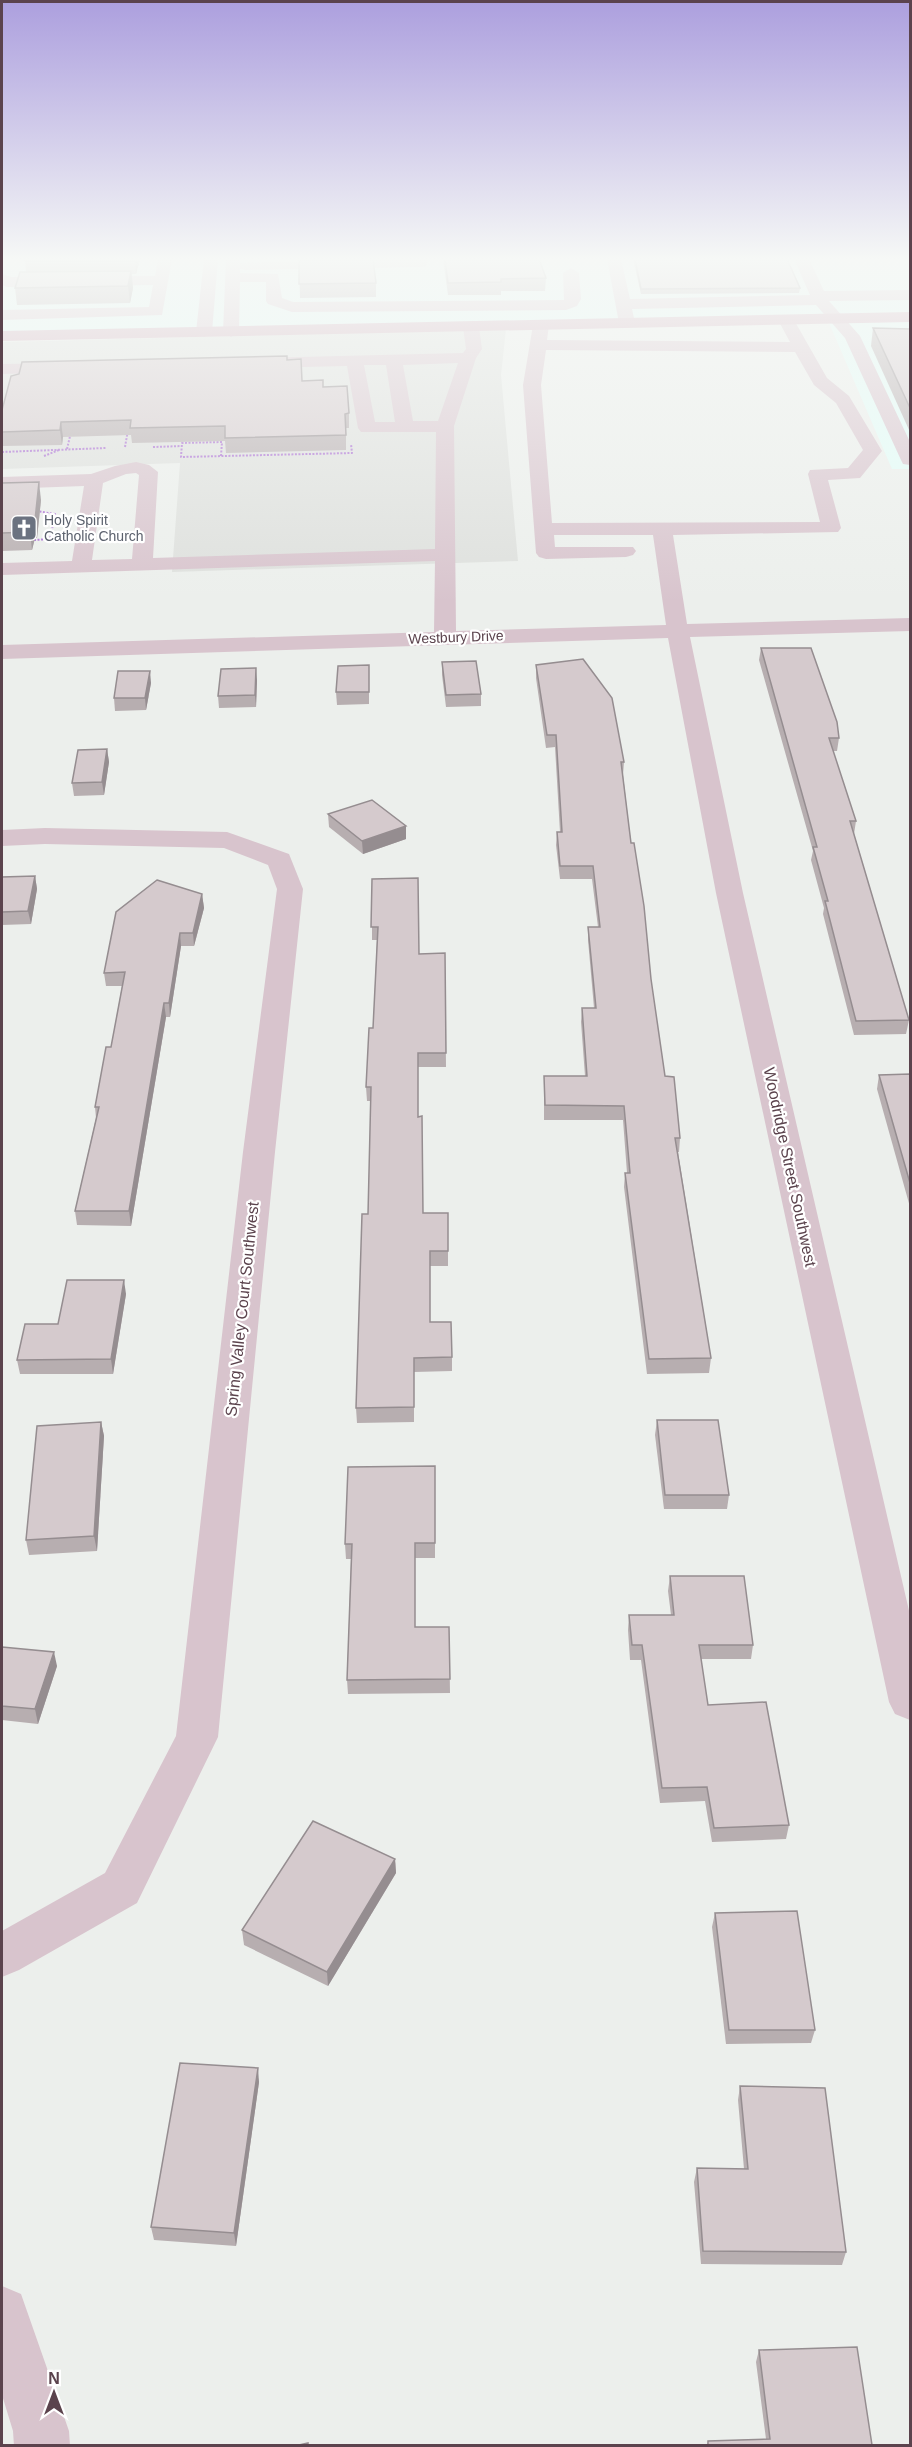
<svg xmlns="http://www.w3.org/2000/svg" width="912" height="2447" viewBox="0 0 912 2447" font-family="Arial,sans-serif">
	<rect width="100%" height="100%" fill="#ecefec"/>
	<polygon fill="#e2fdf8" points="2,259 910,259 910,469 892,469 829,323 2,337"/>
	<polygon fill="#dee0dd" points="506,329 501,375 518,561 172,572 180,463 2,469 2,342"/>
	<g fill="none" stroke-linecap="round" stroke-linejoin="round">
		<g stroke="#a96bd2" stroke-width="2" stroke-dasharray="2 1.5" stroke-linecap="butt">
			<polyline points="222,442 182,443 181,457 352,453 351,444"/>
			<polyline points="125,447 128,430"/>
			<polyline points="153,447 182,446"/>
			<polyline points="67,449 71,432"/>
			<polyline points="2,452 106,448"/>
			<polyline points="44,456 59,450"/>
			<polyline points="221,456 222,442"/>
			<polyline points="36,511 55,514 50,539"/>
			<polyline points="34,540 52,539"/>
		</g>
		<g fill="#d8c4cd" fill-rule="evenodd">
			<polygon points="158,259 172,259 162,315 2,320 2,310 149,307 153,285 7,287 2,285 2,274 11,277 155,276"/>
			<polygon points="204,259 218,259 212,332 204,337 196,332"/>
			<polygon points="226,259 240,259 240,263 428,259 426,266 421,267 246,270 240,269 240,273 278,274 282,298 293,302 564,300 563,273 571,268 579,273 581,299 577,306 566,310 292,312 268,304 266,301 266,282 240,282 239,332 231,337 223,332"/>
			<polygon points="607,259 621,259 630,299 810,295 794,259 809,259 824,291 910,290 910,300 829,301 860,336 910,442 910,465 903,464 901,460 845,338 816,305 632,309 635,323 627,328 619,323"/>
			<path d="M786,315L794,320L827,378L849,396L882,451L860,478L828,480L841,528L838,532L673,535L687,624L910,618V631L690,637L743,893L910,1615V1720L895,1714L889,1702L716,893L668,638L2,659V645L434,632L435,561L2,575V563L72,561L84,486L2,489V477L91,474L115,466L136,462L149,465L158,472L153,558L435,549L436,432H361L358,428L347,366L258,368L250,363L258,358L463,353L466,349L463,327L471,322L479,327L482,349L476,358L454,426L456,631L666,625L653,535H554L555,547H633L636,551L633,555L626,557L546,559L539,557L536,553L523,385L533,325L535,322H547L549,325L547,340L790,342L778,320ZM546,350L795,352L814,385L836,403L863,450L848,468L810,470L808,474L820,522L552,523L541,385ZM458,363L438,421H413L403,365ZM364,365H386L395,422H375ZM136,473L139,475L132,559L92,560L103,483L126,474Z"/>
			<polygon points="66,363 74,368 72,372 2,374 2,364"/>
			<polygon points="45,828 227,832 289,854 303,889 275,1152 218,1737 137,1903 19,1970 2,1977 2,1931 105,1873 176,1736 243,1152 277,889 268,865 224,848 45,844 2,846 2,830"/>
			<polygon points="2,2286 21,2294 69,2431 70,2446 14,2446 13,2431 2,2395"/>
		</g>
		<polygon fill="#cea9b8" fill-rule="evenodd" points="910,312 910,322 2,341 2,331"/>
	</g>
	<g fill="#b7aeb0">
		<polygon points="26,259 140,259 136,274 132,274 133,288 130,303 17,305 15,288 26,272 25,261"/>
		<polygon points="299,259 376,283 376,297 300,298"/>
		<polygon points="443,259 539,259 546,278 545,291 501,291 501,295 448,295"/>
		<polygon points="633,259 787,259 800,288 799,293 641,294"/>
		<polygon points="873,328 910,329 910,432 871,346"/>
		<polygon points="287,360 302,381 323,387 349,413 349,428 346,428 346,450 226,453 225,441 132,443 131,435 63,437 62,445 2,446 2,410"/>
		<polygon points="2,483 41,500 37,538 35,538 32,550 2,551"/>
		<polygon points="761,648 839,738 837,751 833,751 856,821 854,834 909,1020 906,1034 854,1035 823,914 824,908 811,860 813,851 759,660"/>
		<polygon points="442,662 481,694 481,706 446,707 442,675"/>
		<polygon points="369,665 369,704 337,705 336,692"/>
		<polygon points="536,665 624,762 623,775 631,843 665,1076 680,1138 679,1152 678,1152 711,1358 709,1373 647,1374 624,1187 625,1173 627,1173 623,1120 544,1120 544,1076 585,1076 581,1022 582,1008 594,1008 588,940 588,927 598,927 592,879 560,879 556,845 557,832 560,832 555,747 546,748 536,678"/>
		<polygon points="257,680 256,707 219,708 218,696"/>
		<polygon points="151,683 146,710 115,711 114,698"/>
		<polygon points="107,749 109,762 104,795 74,796 72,783"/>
		<polygon points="328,814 406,839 363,854 329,827"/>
		<polygon points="35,876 37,889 31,924 2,925 2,877"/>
		<polygon points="372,879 419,954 445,953 446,1067 418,1067 418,1117 423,1213 448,1213 448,1266 430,1266 430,1322 452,1357 452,1371 414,1372 414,1422 357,1423 356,1408 368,1214 371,1101 367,1101 366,1087 373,1028 377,940 372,940"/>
		<polygon points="202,894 204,908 194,946 181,946 170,1017 166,1017 131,1226 77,1225 75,1211 96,1118 95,1107 111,1047 122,986 106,986 104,973"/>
		<polygon points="910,1074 910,1207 877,1089 879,1075"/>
		<polygon points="126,1294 113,1374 20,1374 17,1360"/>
		<polygon points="657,1420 729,1495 727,1509 664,1509 655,1435"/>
		<polygon points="101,1422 104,1436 97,1551 29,1555 26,1540"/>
		<polygon points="435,1466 435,1558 415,1558 415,1627 449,1627 450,1693 348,1694 347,1680 351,1559 346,1559 345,1544"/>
		<polygon points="670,1576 753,1645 751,1659 701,1659 708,1705 789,1825 786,1839 712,1842 705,1801 660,1803 641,1660 630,1660 628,1630 629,1615 671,1615 668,1591"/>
		<polygon points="2,1647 57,1666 38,1724 2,1720"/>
		<polygon points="395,1859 396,1873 328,1986 244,1945 242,1930"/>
		<polygon points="715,1913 815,2030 811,2043 726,2044 712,1927"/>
		<polygon points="259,2082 236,2246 154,2240 151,2227"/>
		<polygon points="740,2086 846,2252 842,2265 701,2264 694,2182 697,2168 744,2169 738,2100"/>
		<polygon points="759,2350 872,2445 707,2445 708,2441 766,2439 756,2362"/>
	</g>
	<g fill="#958d90">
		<polygon points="135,259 140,259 136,274 135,261"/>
		<polygon points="131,271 133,288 130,303 128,286"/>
		<polygon points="61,422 63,437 62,445 60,430"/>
		<polygon points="39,482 41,500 37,538 35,520"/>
		<polygon points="32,521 35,538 32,550 30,532"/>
		<polygon points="256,668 257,680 256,707 255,695"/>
		<polygon points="150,671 151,683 146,710 145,698"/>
		<polygon points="107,749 109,762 104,795 102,782"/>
		<polygon points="406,826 406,839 363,854 362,841"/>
		<polygon points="35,876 37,889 31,924 28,911"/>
		<polygon points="202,894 204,908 194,946 193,933"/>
		<polygon points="180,933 181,946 170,1017 169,1003"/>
		<polygon points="164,1003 166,1017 131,1226 129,1211"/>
		<polygon points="124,1280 126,1294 113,1374 111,1359"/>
		<polygon points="101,1422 104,1436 97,1551 94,1536"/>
		<polygon points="54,1652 57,1666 38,1724 35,1709"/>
		<polygon points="395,1859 396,1873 328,1986 327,1972"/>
		<polygon points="258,2068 259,2082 236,2246 234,2233"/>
	</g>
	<g fill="#d5cacd" stroke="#958d90" stroke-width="1.5">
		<polygon points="26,259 135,259 135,261 25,261"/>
		<polygon points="299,259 373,259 376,283 299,284"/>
		<polygon points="445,259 539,259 546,278 501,279 501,282 448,283"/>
		<polygon points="635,259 787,259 800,288 641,289"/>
		<polygon points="131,271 128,286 15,288 20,272"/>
		<polygon points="873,328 910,329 910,408"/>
		<polygon points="287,356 287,360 301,359 302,381 323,380 323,387 347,386 349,413 345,414 346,435 225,438 225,426 130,428 131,420 61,422 60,430 2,432 2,410 11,376 19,374 22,362"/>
		<polygon points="39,482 35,520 32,521 30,532 2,533 2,483"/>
		<polygon points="761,648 811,648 837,722 839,738 829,738 856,821 850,821 909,1020 856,1021 825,901 828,901 813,847 817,847"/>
		<polygon points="583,659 612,698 624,762 621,762 631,843 634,843 644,906 651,979 665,1076 674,1077 680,1138 675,1138 711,1358 649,1359 625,1173 630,1173 624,1106 545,1105 544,1076 587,1076 582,1008 596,1008 588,927 600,927 593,866 560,866 557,832 562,832 556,735 547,735 536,665"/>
		<polygon points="476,661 481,694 446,695 442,662"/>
		<polygon points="369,665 369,692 336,692 338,666"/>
		<polygon points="256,668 255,695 218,696 221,669"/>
		<polygon points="118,671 150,671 145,698 114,698"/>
		<polygon points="107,749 102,782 72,783 78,750"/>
		<polygon points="372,800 406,826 362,841 328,814"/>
		<polygon points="35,876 28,911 2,912 2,877"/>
		<polygon points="418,878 419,954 445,953 446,1053 418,1053 418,1117 422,1116 423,1213 448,1213 448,1251 430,1251 430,1322 451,1322 452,1357 414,1358 414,1407 356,1408 362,1214 368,1214 371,1087 366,1087 369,1028 373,1028 378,927 371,927 372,879"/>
		<polygon points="157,880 202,894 193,933 180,933 169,1003 164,1003 129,1211 75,1211 99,1107 95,1107 106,1047 111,1047 125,972 104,973 116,912"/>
		<polygon points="910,1074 910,1183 879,1075"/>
		<polygon points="67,1280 124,1280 111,1359 17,1360 25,1324 58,1324"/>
		<polygon points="657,1420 718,1420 729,1495 665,1495"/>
		<polygon points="101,1422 94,1536 26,1540 37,1426"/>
		<polygon points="435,1466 435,1543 415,1543 415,1627 449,1627 450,1679 347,1680 352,1544 345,1544 348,1467"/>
		<polygon points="670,1576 744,1576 753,1645 699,1645 708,1705 766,1702 789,1825 714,1828 707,1787 662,1788 642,1645 632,1645 629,1615 674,1615"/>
		<polygon points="2,1647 54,1652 35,1709 2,1706"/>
		<polygon points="313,1821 395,1859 327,1972 242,1930"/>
		<polygon points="797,1911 815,2030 729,2030 715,1913"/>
		<polygon points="180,2063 258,2068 234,2233 151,2227"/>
		<polygon points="740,2086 825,2088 846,2252 703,2251 697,2168 748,2169"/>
		<polygon points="857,2347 872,2445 708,2445 708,2441 770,2439 759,2350"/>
		<polygon points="308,2443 308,2445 299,2445"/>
	</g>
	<linearGradient id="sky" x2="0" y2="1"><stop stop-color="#ac9fde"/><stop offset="0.43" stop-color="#f6f8f6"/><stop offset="1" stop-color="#f6f8f6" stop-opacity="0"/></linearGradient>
	<rect width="912" height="602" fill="url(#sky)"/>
	<defs>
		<symbol id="church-square" viewBox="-11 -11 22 22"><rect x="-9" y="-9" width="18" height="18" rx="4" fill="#6b7280" stroke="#fff"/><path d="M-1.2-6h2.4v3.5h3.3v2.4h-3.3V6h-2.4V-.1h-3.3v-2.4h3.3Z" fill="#fff"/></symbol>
	</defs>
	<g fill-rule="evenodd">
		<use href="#church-square" x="9" y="513" width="30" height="30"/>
	</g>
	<g text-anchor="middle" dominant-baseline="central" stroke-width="4.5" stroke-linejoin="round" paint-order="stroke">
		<g font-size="14" fill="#5b616d" stroke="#fff" text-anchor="start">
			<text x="44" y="520">Holy Spirit<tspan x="44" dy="16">Catholic Church</tspan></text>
		</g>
		<g font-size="14" fill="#5b434d" stroke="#fff">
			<text transform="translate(456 637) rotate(-2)">Westbury Drive</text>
		</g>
		<g font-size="16" fill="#5b434d" stroke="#fff">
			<text transform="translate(790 1167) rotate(78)">Woodridge Street Southwest</text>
			<text transform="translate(242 1309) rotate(-84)">Spring Valley Court Southwest</text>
		</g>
	</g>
	<rect width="912" height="2447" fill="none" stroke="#5b434d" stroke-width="6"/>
	<g transform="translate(54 2393)" stroke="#ffffff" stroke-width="4.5" paint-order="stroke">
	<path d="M0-4.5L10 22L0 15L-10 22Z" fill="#5b434d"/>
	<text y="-9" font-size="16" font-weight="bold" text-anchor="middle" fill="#5b434d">N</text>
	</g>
</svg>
